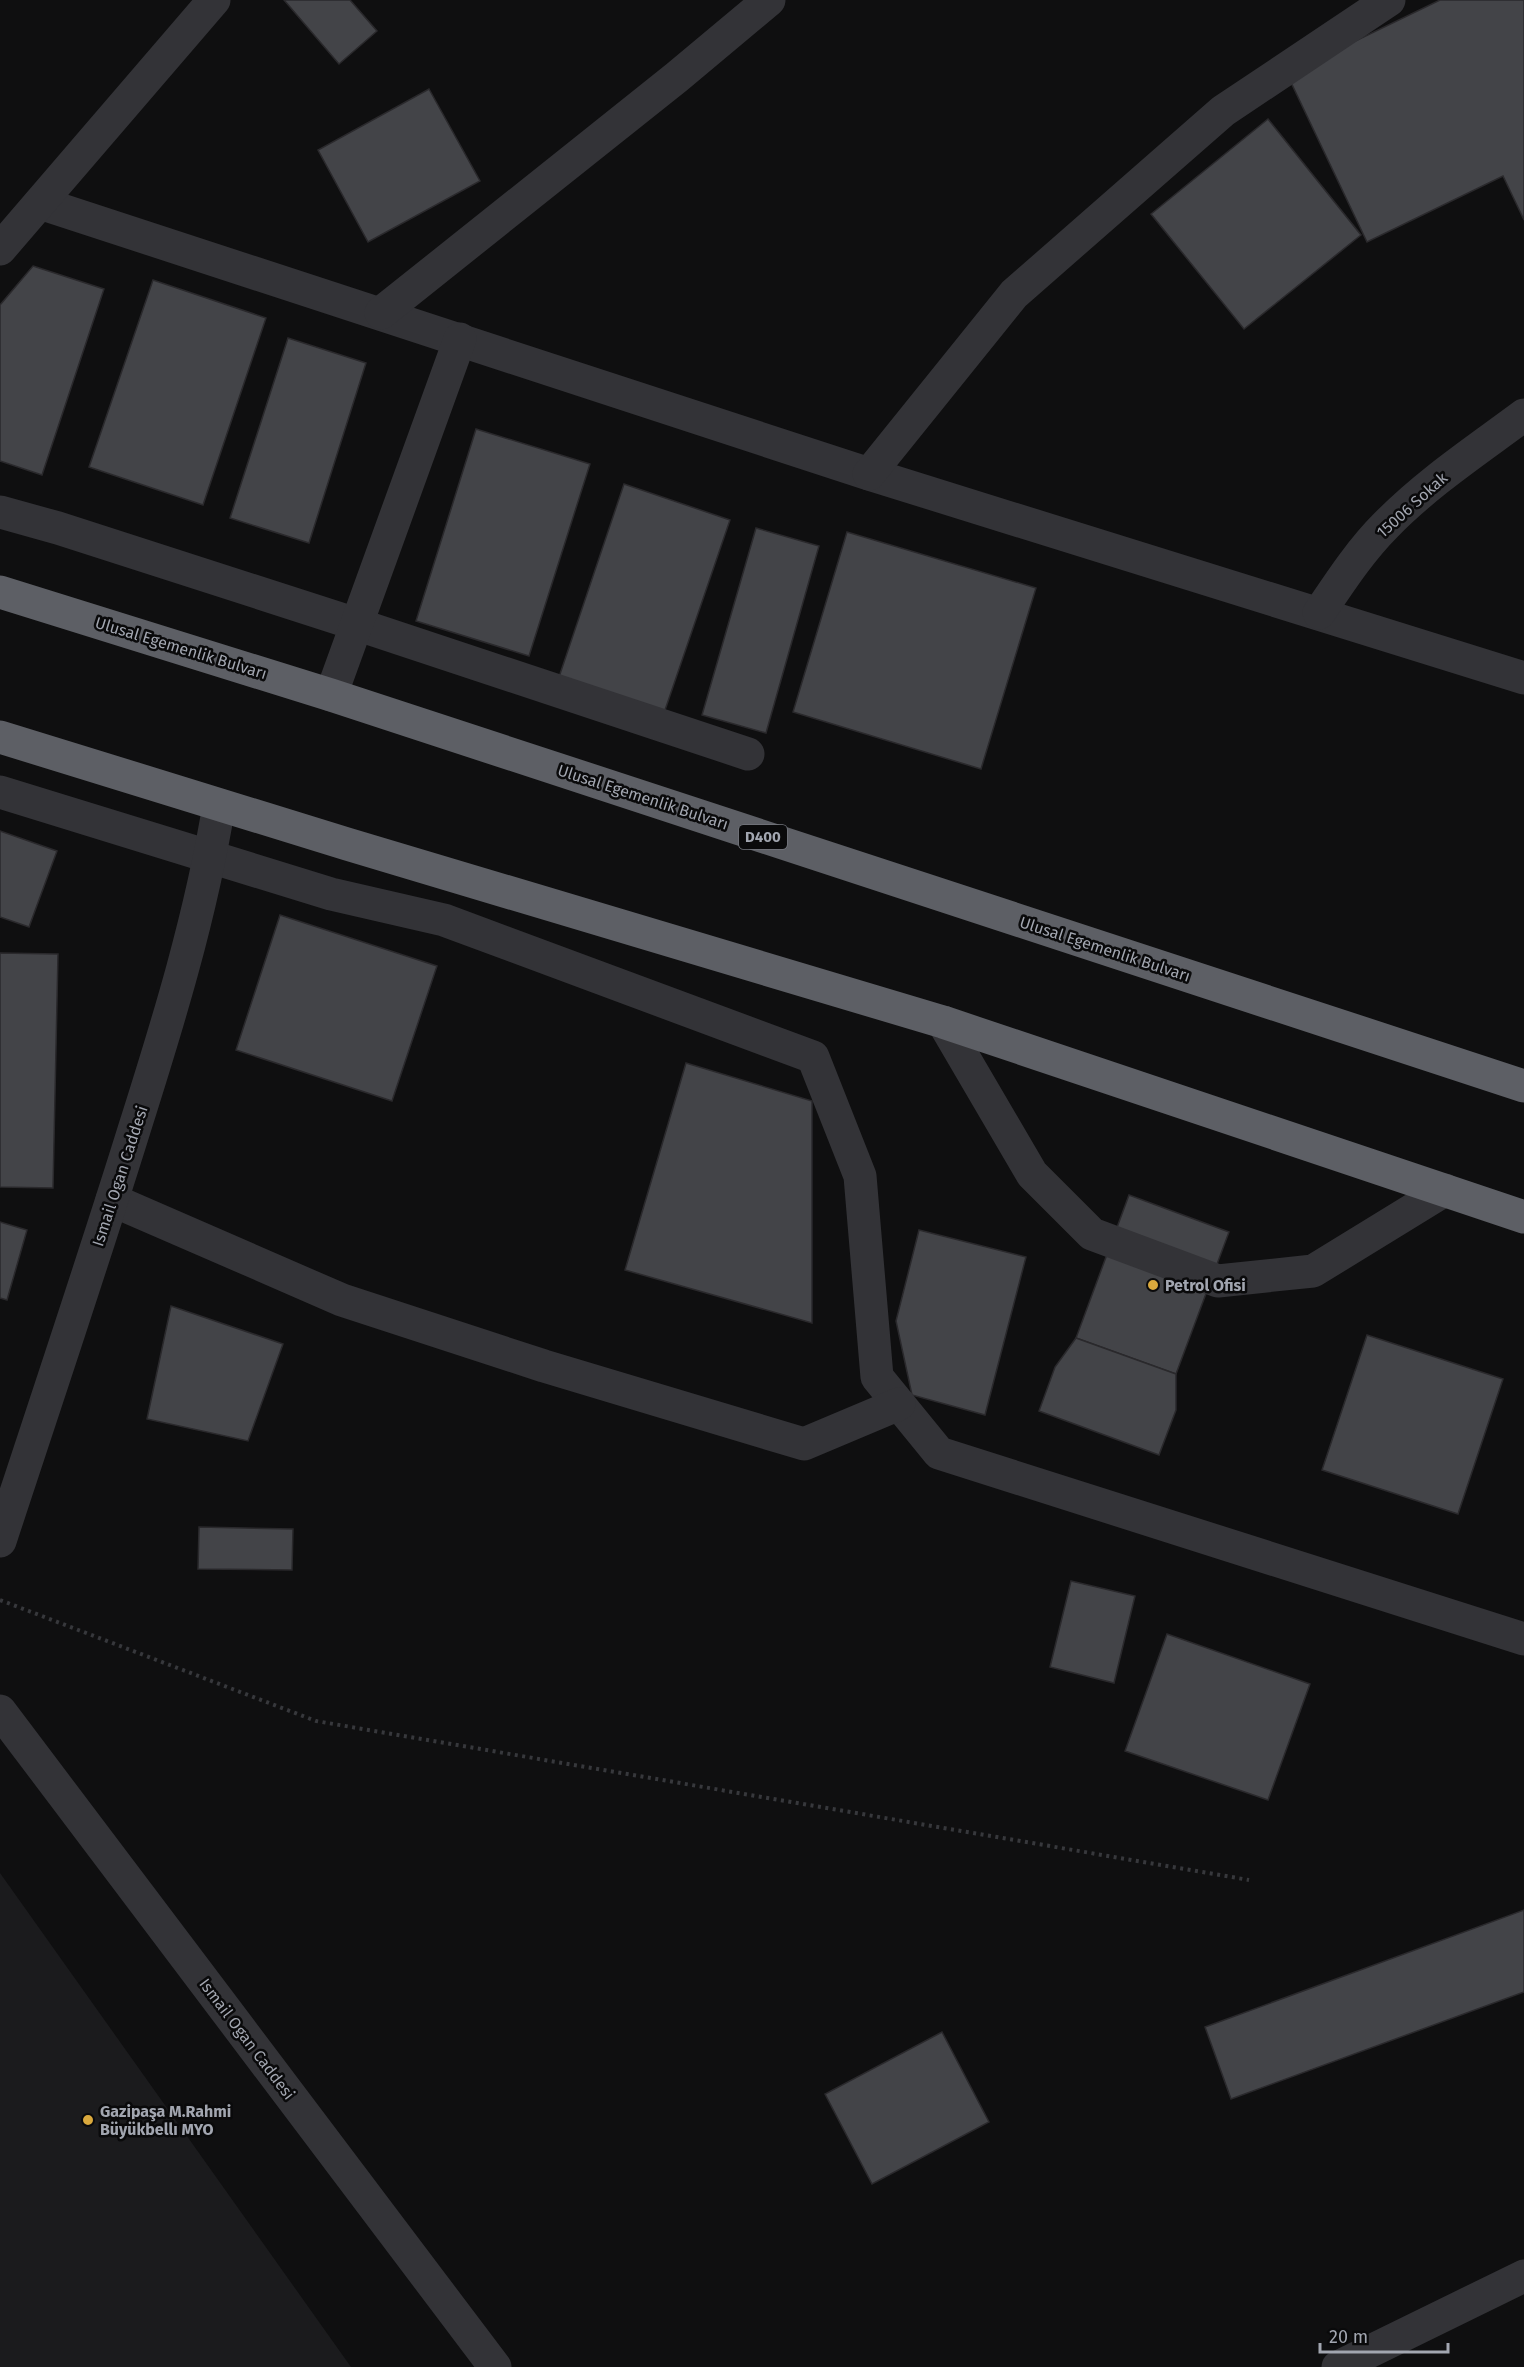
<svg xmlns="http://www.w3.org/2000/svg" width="1524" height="2367" viewBox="0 0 1524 2367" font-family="'Fira Sans',sans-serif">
	<rect width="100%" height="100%" fill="#0f0f10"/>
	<polygon fill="#1b1b1d" points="0,1873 351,2367 0,2367"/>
	<g fill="#434448" stroke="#2a292c" stroke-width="1.5">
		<polygon points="284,0 350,0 377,31 339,64"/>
		<polygon points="1440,0 1524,0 1524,220 1503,176 1367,242 1287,74"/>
		<polygon points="429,89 480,181 368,242 318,150"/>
		<polygon points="1268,119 1361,235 1244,329 1151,214"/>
		<polygon points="33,266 104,289 42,475 0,461 0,305"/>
		<polygon points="153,280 266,318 203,505 89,467"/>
		<polygon points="288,338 366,363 309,543 230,518"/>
		<polygon points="476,429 590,464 529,656 416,621"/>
		<polygon points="624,484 730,520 664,713 559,677"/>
		<polygon points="756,528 819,546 766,733 702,715"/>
		<polygon points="847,532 1036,588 981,769 793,712"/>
		<polygon points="0,831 57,851 29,927 0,917"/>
		<polygon points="280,915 437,966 392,1101 236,1050"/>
		<polygon points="0,953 58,954 53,1188 0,1187"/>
		<polygon points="686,1063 812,1101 812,1323 625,1270"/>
		<polygon points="1129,1195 1229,1232 1176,1374 1076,1338"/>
		<polygon points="0,1222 27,1230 7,1300 0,1298"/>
		<polygon points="919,1230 1026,1257 985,1415 912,1395 896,1321"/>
		<polygon points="171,1306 283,1344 248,1441 147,1419"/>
		<polygon points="1367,1335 1503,1379 1458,1514 1322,1470"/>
		<polygon points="1076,1338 1176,1374 1176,1410 1159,1455 1039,1411 1055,1367"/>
		<polygon points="199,1527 293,1529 292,1570 198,1569"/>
		<polygon points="1071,1581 1135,1596 1114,1683 1050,1667"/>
		<polygon points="1167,1634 1310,1684 1268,1800 1125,1751"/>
		<polygon points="1524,1910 1524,1992 1231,2099 1205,2027"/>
		<polygon points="942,2032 989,2122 872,2184 825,2094"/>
	</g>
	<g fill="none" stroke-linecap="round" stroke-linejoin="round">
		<polyline stroke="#37383c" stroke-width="4" stroke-dasharray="3 4.5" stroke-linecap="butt" points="0,1600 316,1721 1249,1880"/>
		<g stroke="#333337" stroke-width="33">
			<polyline points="40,203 869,474 1524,678"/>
			<polyline points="0,249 214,0"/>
			<polyline points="381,313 677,77 769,0"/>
			<polyline points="869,474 1014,294 1223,111 1389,0"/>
			<polyline points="0,512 58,528 356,624 748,754"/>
			<path d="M1319,613C1340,582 1360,551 1386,525C1427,483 1477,450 1524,415"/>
			<polyline points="331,695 460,339"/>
			<polyline points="0,792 331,894 444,920 813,1057 860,1176 877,1377 939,1453 1524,1639"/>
			<polyline points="943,1022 1032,1174 1092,1234 1218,1281 1313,1271 1445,1190"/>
			<polyline points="112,1200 342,1300 544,1366 804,1444 899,1404"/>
			<path d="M0,1541C45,1404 91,1268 134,1130C168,1023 201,916 219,805"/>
			<polyline points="0,1711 495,2367"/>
			<polyline points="1338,2367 1524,2276"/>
		</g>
		<g stroke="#5d5f65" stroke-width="33">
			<polyline points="0,592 331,695 1524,1086"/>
			<polyline points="0,737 347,844 943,1022 1524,1217"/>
		</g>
	</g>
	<g fill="#daa93d" stroke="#0a0a0b" stroke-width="2">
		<circle cx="1153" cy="1285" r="6"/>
		<circle cx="88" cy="2120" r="6"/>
	</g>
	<g text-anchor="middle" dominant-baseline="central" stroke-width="5" stroke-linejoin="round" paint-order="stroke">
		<rect fill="#0a0a0b" stroke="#74777e" stroke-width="1.5" x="739" y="825" width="48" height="24" rx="4.5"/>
		<g font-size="15" font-weight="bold" fill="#a2a6b0">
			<text x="763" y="837">D400</text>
		</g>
		<g font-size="16" fill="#a2a6b0" stroke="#0a0a0b">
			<text transform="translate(1412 505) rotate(-42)">15006 Sokak</text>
			<text transform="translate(181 648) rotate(17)">Ulusal Egemenlik Bulvarı</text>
			<text transform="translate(643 797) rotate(18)">Ulusal Egemenlik Bulvarı</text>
			<text transform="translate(1105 949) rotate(18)">Ulusal Egemenlik Bulvarı</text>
			<text transform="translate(120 1176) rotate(-72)">Ismail Ogan Caddesi</text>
			<text transform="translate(247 2039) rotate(53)">Ismail Ogan Caddesi</text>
		</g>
		<g font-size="16" font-weight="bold" fill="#a2a6b0" stroke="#0a0a0b" text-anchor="start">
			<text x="1165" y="1285">Petrol Ofisi</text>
			<text x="100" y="2111">Gazipaşa M.Rahmi<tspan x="100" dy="18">Büyükbellı MYO</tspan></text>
		</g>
	</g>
	<path d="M1320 2343v9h128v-9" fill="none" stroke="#a2a6b0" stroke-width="3"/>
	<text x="1329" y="2343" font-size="18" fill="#a2a6b0" stroke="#0a0a0b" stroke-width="4.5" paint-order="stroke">20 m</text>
</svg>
